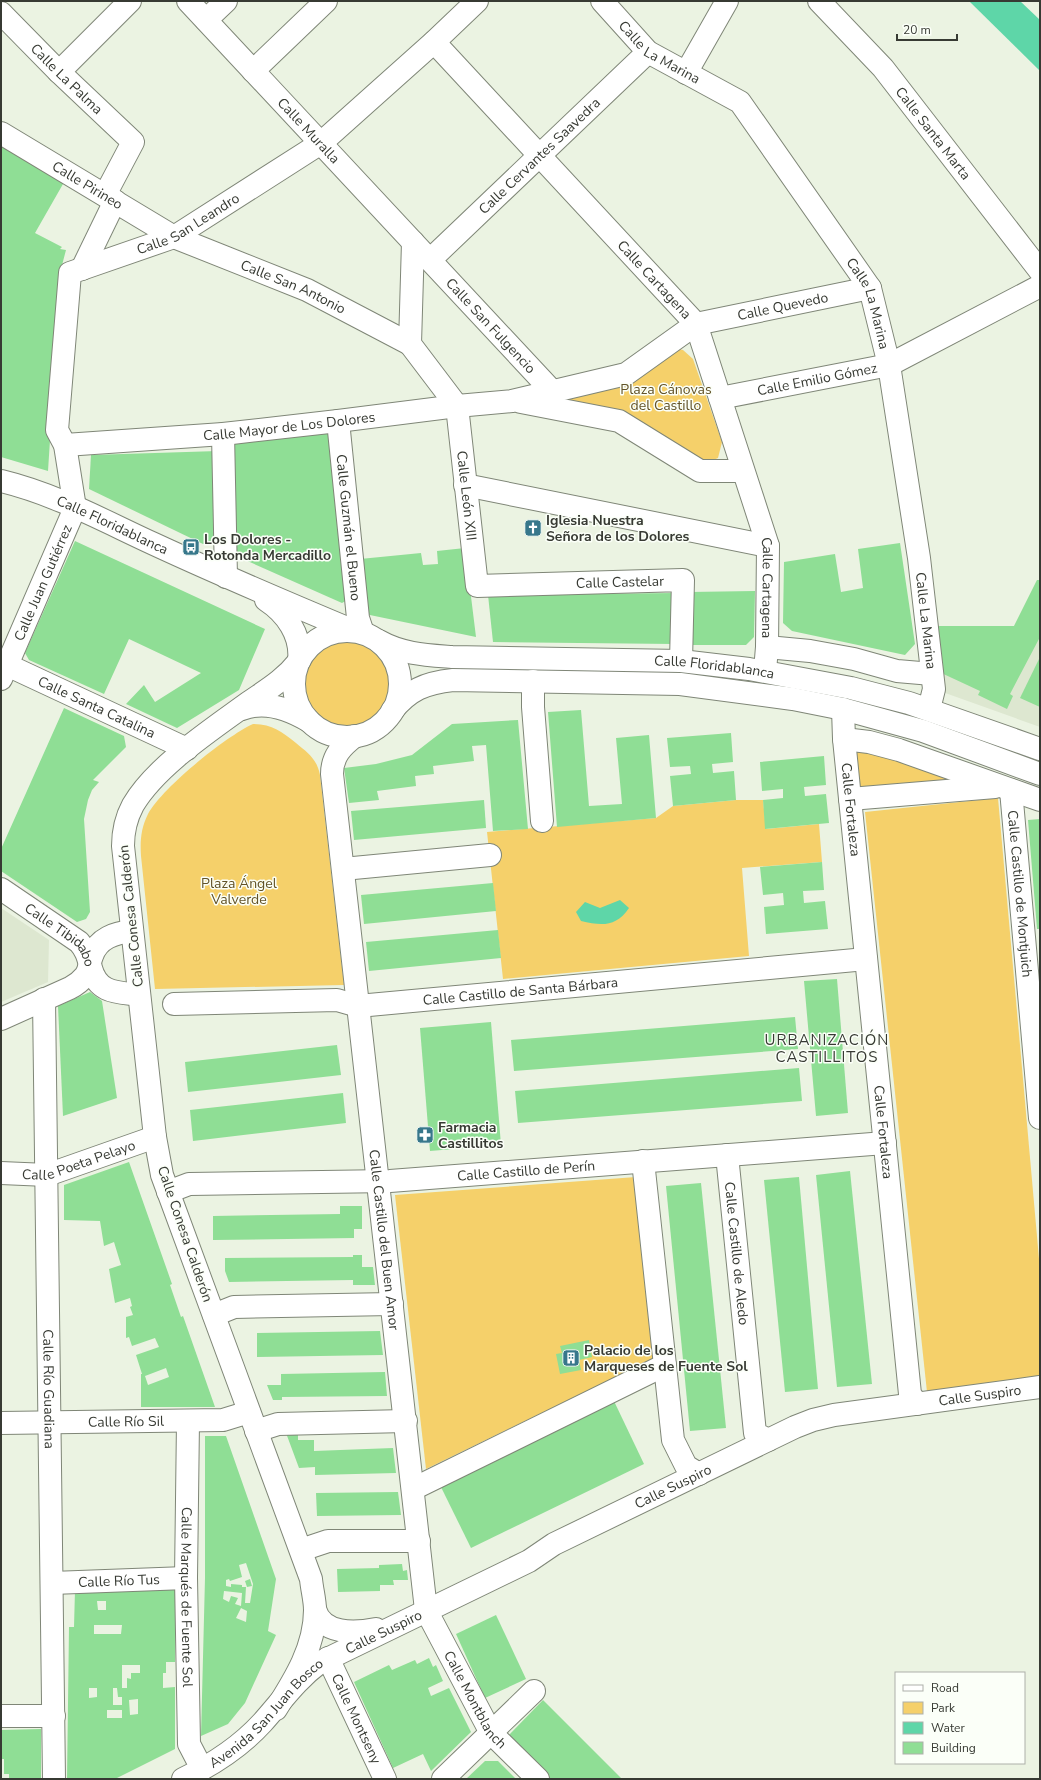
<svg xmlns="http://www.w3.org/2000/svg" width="1041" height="1780" viewBox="0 0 1041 1780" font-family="'Nunito Sans',sans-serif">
	<rect width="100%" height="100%" fill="#ebf3e2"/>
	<g fill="#dde7d0">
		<polygon points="1037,580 1040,580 1040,727 934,689 931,626 1014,626"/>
		<polygon points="1,908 49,940 48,982 1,1002"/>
	</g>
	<g fill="#f5d06a">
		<polygon points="671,347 683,350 693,359 722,442 718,458 706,463 546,400"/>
		<circle cx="346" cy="684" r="52"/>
		<path d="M253,724C272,724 282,732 296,743C308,753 317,759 320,775L344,985L155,989L141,856C140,841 141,828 148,814C163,787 225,737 253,724Z"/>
		<polygon points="858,740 1003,786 850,799"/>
		<polygon points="998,798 1040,1270 1040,1377 927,1392 865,812"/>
		<polygon points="736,800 763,800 766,829 819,824 822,862 742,868 749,956 503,979 487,832 656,818 673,806"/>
		<polygon points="636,1177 655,1358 426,1469 395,1195"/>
	</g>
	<g fill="#5ed6a8">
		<polygon points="969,1 1020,1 1040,20 1040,71"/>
		<path d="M620,900L629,908C616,927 602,926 581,921L576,912L585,902L600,908Z"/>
	</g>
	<g fill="#8fde95" fill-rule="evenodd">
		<polygon points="1,144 67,177 35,233 62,247 60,249 66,250 61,269 48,471 1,457"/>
		<polygon points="332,433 349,599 342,603 234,555 231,442"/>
		<polygon points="218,451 217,544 203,544 89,489 91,455"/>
		<polygon points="75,541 265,629 239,690 177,728 126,704 144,685 155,702 201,673 129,639 104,694 29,660 25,653"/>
		<polygon points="900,543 915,644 905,655 792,631 783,623 784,562 835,554 841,592 863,588 858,549"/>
		<polygon points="465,548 476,637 365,614 360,559 421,553 423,565 438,564 437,551"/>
		<polygon points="1037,580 1040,580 1040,637 1010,694 1013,696 1007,709 978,695 980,691 937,671 931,626 1014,626"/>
		<polygon points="755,591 754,637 746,645 687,645 689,592"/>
		<polygon points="676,593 674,644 493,642 488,595"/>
		<polygon points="1040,657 1040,707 1020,698"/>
		<polygon points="64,708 124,736 126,747 93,780 99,782 92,790 88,800 84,819 90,912 86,919 77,922 1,871 1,849"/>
		<polygon points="581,710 589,806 622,804 616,738 649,735 656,818 557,827 548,712"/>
		<polygon points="518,720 528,829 493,831 486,745 472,746 474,761 433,766 434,774 415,776 416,786 377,791 379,800 349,803 344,768 376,764 412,755 452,724"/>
		<polygon points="731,733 733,762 712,764 713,773 734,771 736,800 673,806 670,776 691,774 690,766 670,767 667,738"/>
		<polygon points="824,756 826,785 804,787 805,796 826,794 829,823 765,829 763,800 783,798 783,789 762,791 760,762"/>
		<polygon points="484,800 486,828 354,840 351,811"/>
		<polygon points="1040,819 1040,929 1037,929 1028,820"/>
		<polygon points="822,862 824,890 803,891 804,903 825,901 828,929 766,934 764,907 784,905 783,893 763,895 760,867"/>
		<polygon points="493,883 496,911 364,924 361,895"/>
		<polygon points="498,930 501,958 369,971 366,942"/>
		<polygon points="837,979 848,1113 816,1116 804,981"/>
		<polygon points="90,992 102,1001 117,1098 63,1116 58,1006"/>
		<polygon points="795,1017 798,1049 514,1071 511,1040"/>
		<polygon points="491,1022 501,1145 430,1151 420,1028"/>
		<polygon points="337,1045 341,1075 188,1092 185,1062"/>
		<polygon points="799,1068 802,1101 518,1123 515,1091"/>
		<polygon points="343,1093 346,1123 193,1141 190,1110"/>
		<path d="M129,1162L172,1284L170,1285L181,1317L183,1316L215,1407H141V1374H142L136,1355L159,1347L155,1338L132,1346L129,1337L126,1338V1317L133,1315L130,1307L132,1306L130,1298L115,1303L109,1269L121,1265L114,1242L104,1246L100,1221L64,1220V1185ZM166,1368L169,1377L148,1385L145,1376Z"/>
		<polygon points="850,1171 872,1384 837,1387 816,1175"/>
		<polygon points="799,1177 818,1389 785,1392 764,1180"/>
		<polygon points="701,1183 726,1428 690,1431 666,1186"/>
		<polygon points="340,1206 362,1206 362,1229 354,1229 354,1238 213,1240 213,1216 340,1214"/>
		<polygon points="353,1255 362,1255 362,1267 373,1267 375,1285 353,1285 353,1280 229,1282 225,1271 225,1258 353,1257"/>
		<polygon points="380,1331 383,1355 257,1357 257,1333"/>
		<polygon points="589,1340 592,1357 579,1360 581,1370 560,1374 556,1354 562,1353 560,1346"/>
		<polygon points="385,1372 387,1396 282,1397 282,1400 273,1400 267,1385 281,1385 281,1374"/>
		<polygon points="613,1399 644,1464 471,1548 439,1483"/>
		<polygon points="286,1433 298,1433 298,1440 314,1440 314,1451 393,1448 396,1473 315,1475 315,1467 299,1468"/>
		<path d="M205,1436H226L276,1579L268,1631L276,1635L245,1703L228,1724L201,1736L205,1578ZM246,1563L253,1584L250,1603H245L246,1587H242V1585L231,1584V1587L226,1586V1580L229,1579L230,1581L242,1577L239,1565ZM224,1591L242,1593L241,1606L235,1604L238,1598L231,1596L229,1602L223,1599ZM241,1608L247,1611L246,1622L236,1618Z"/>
		<polygon points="398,1492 401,1515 317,1516 316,1493"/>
		<polygon points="402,1564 403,1571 407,1570 408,1580 393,1580 394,1585 380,1585 380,1591 338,1592 337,1569 379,1568 379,1565"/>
		<polygon points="250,1579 252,1586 247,1587 245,1581"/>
		<path d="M176,1588L175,1662H166V1673H163V1688L175,1687V1749L115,1779H67L69,1627H74L75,1590ZM97,1601H106V1610H98ZM94,1625H122L121,1634H94ZM122,1665H140V1673H131V1679L127,1678V1688H122ZM89,1688H97V1697L89,1698ZM113,1688H117L118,1697H122V1705H113ZM138,1699V1714L130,1715L129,1700ZM107,1710H122V1718H107Z"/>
		<polygon points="496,1615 526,1679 485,1698 456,1634"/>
		<polygon points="429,1658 433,1667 436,1665 443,1681 428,1688 431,1696 449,1688 471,1732 431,1771 423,1754 393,1768 354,1682 389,1665 392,1670 415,1660 417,1664"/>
		<polygon points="543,1700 622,1779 550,1779 507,1737"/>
		<polygon points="41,1729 41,1779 9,1779 9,1774 4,1774 4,1759 1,1759 1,1730"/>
		<polygon points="485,1761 498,1761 516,1779 466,1779"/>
	</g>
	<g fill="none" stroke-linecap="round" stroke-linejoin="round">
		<defs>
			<g id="minor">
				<path id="s1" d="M188,1L552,391"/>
				<path id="s2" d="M602,1L648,52L740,102L870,288L889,365L919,558L934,689L929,709"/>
				<path id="s3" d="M819,1L883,68L1040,271"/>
				<path id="s4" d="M1,13L59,72L133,142L105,195"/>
				<polyline points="206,20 226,1"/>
				<path id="s5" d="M434,42L696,324L768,546L767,647L765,671"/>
				<polyline points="253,71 326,1"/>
				<polyline points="59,72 130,1"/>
				<polyline points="686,73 727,1"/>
				<path id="s6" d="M1,133L174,237L307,290L410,344"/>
				<path id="s7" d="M413,242L410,344L457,406L477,586L683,580L681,661"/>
				<path id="s8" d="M430,260L648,52"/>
				<polyline points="82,269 115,201"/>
				<path id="s9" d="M720,398L889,365L1040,286"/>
				<polyline points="521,402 619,421 700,471 743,471"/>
				<path id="s10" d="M338,421L358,618L363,633"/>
				<polyline points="223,434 226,577"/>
				<path id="s11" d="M65,445L223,434L338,421L457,406L512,401L626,374L696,324L870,288"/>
				<polyline points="465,485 768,546"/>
				<polyline points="767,647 810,651 854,659 897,671 932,674"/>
				<path id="s12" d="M7,665L187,749"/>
				<path id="s13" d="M1,679L75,508L65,445L57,430L70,273L174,237L321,143L434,42L477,1"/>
				<polyline points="533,681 533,707 542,821"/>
				<path id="s14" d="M843,709L844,739L910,1394L917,1404"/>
				<path id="s15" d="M355,736C342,746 332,756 332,774L426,1610L491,1733L538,1779"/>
				<polyline points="844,739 869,742 899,750 1040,800"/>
				<path id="s16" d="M1011,790L1040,1118"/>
				<polyline points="850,799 995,787"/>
				<polyline points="343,869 490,855"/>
				<path id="s17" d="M1,889L79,942C87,951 88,958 91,968C98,994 118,992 139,995"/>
				<path id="s18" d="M44,999L54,1779"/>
				<path id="s19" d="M174,1004L337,1000L358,1006L866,959"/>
				<path d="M1,1019L70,988C76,985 81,981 85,976C90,970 89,963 92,956C98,938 115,933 132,931"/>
				<path id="s20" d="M727,1155L755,1433L768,1440"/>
				<polyline points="643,1161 673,1440 686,1466 699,1474"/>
				<path id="s21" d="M1,1173L47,1175L155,1137"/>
				<path id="s22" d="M168,1192L189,1184L390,1181L885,1143"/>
				<polyline points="214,1315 234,1307 392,1304"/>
				<path id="s23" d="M188,1421L186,1578L189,1744L202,1769"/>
				<path id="s24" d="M1,1423L223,1420L249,1412"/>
				<polyline points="256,1431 278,1424 406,1421"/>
				<polyline points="413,1489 665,1365"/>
				<polyline points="301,1550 328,1541 419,1541"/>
				<path id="s25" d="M52,1583L186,1578"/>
				<path id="s26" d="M328,1658L385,1779"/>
				<polyline points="1,1716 54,1716"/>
				<polyline points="443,1779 534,1691"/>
			</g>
			<g id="major">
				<path id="s27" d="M1,481C55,494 104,521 154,544C221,575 287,603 354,631"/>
				<path d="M266,600C286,613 302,635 299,661"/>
				<circle cx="347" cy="684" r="53"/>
				<path id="s28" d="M379,641C402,654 426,655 452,657L681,661L749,669L851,688L909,703L1040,749"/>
				<path d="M242,709C265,700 289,709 309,721"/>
				<path d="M392,711C409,690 425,683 453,680L680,684L793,699L843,709L923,731L1040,774"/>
				<path d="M315,1609C322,1635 355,1633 376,1629"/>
				<path d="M276,1709C295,1679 315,1647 315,1610C315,1600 312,1590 311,1579L162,1175L155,1137L123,846C123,832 126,818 133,805C156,766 211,730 248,703C268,689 283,681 299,661"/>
				<path id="s29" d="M183,1779C212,1765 240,1747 262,1723C281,1702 296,1680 319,1663L529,1561L554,1544L795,1427L813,1420L834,1415L1040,1387"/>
			</g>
		</defs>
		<use href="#minor" stroke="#7f8677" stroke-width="24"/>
		<use href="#major" stroke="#7f8677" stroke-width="24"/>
		<use href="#minor" stroke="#fff" stroke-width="22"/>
		<use href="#major" stroke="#fff" stroke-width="22"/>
	</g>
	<defs>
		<symbol id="church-square" viewBox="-11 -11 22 22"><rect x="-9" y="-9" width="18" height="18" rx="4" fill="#37778b" stroke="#fbfff8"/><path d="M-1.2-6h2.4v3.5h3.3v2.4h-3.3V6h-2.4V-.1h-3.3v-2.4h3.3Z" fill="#fff"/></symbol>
		<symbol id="bus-square" viewBox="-11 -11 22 22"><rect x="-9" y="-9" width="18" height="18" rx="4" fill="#37778b" stroke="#fbfff8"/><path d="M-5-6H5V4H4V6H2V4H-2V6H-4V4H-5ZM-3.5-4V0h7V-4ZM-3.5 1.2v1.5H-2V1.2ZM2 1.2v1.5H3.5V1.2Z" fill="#fff"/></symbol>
		<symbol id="pharmacy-square" viewBox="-11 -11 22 22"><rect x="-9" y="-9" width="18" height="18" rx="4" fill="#37778b" stroke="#fbfff8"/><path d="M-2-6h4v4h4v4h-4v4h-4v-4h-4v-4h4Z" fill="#fff"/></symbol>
		<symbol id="building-square" viewBox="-11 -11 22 22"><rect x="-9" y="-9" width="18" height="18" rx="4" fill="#37778b" stroke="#fbfff8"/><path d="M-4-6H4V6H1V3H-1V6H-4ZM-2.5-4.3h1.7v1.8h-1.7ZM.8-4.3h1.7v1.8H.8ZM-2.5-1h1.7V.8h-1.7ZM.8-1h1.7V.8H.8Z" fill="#fff"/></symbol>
	</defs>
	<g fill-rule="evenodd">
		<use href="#church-square" x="523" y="518" width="20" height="20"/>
		<use href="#bus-square" x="181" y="537" width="20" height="20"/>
		<use href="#pharmacy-square" x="415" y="1125" width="20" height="20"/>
		<use href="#building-square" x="561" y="1348" width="20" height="20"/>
	</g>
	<g text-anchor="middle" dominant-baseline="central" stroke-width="3" stroke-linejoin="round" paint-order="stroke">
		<g font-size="14" fill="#373a33" stroke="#fbfff8">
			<text stroke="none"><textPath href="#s2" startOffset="78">Calle La Marina</textPath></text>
			<text stroke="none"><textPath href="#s4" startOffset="93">Calle La Palma</textPath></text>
			<text stroke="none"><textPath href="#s1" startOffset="177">Calle Muralla</textPath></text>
			<text stroke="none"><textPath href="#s3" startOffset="175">Calle Santa Marta</textPath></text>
			<text stroke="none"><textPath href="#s8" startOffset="151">Calle Cervantes Saavedra</textPath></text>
			<text stroke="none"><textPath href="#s6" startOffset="101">Calle Pirineo</textPath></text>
			<text stroke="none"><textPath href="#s13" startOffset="553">Calle San Leandro</textPath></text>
			<text stroke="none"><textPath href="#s5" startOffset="324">Calle Cartagena</textPath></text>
			<text stroke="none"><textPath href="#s6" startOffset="331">Calle San Antonio</textPath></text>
			<text stroke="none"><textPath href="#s2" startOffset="414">Calle La Marina</textPath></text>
			<text stroke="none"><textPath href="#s11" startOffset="741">Calle Quevedo</textPath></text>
			<text stroke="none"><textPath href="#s1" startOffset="444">Calle San Fulgencio</textPath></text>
			<text stroke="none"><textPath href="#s9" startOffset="99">Calle Emilio Gómez</textPath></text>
			<text stroke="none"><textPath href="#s11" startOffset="225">Calle Mayor de Los Dolores</textPath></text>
			<text stroke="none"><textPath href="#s7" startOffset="270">Calle León XIII</textPath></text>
			<text stroke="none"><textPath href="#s27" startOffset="120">Calle Floridablanca</textPath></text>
			<text stroke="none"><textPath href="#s10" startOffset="107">Calle Guzmán el Bueno</textPath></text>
			<text stroke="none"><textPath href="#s7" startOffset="504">Calle Castelar</textPath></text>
			<text stroke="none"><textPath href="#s13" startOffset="105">Calle Juan Gutiérrez</textPath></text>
			<text stroke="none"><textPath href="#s5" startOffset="660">Calle Cartagena</textPath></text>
			<text stroke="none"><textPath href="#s2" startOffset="738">Calle La Marina</textPath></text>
			<text stroke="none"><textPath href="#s28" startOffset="338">Calle Floridablanca</textPath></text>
			<text stroke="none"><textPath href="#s12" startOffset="99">Calle Santa Catalina</textPath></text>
			<text stroke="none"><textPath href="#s14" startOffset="101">Calle Fortaleza</textPath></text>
			<text stroke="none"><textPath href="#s16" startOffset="104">Calle Castillo de Montjuich</textPath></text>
			<text transform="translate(131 916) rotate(-96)">Calle Conesa Calderón</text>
			<text stroke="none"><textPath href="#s17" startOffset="76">Calle Tibidabo</textPath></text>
			<text stroke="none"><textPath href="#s19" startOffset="348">Calle Castillo de Santa Bárbara</textPath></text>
			<text stroke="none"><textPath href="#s14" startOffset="425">Calle Fortaleza</textPath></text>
			<text stroke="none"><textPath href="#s21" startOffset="80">Calle Poeta Pelayo</textPath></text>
			<text stroke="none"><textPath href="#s22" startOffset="360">Calle Castillo de Perín</textPath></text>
			<text transform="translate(185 1234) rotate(71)">Calle Conesa Calderón</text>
			<text stroke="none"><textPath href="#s15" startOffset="515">Calle Castillo del Buen Amor</textPath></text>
			<text stroke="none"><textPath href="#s20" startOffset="99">Calle Castillo de Aledo</textPath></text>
			<text stroke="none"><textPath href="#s18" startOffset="390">Calle Río Guadiana</textPath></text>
			<text stroke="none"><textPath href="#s29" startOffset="900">Calle Suspiro</textPath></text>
			<text stroke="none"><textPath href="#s24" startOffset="125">Calle Río Sil</textPath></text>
			<text stroke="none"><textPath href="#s29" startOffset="576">Calle Suspiro</textPath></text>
			<text stroke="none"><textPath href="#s25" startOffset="67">Calle Río Tus</textPath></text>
			<text stroke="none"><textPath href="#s23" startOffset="176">Calle Marqués de Fuente Sol</textPath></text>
			<text stroke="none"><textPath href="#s29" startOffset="252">Calle Suspiro</textPath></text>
			<text stroke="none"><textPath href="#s15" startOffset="990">Calle Montblanch</textPath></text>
			<text stroke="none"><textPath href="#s29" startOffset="107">Avenida San Juan Bosco</textPath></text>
			<text stroke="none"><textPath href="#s26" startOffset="67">Calle Montseny</textPath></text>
		</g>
		<g font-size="14" fill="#625328" stroke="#fbfff8">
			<text x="666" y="389">Plaza Cánovas<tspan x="666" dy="16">del Castillo</tspan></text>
			<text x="239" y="883">Plaza Ángel<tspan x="239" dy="16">Valverde</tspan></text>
		</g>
		<g font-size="14" font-weight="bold" fill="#373a33" stroke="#fbfff8" text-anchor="start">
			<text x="546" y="520">Iglesia Nuestra<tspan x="546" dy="16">Señora de los Dolores</tspan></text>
			<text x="204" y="539">Los Dolores -<tspan x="204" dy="16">Rotonda Mercadillo</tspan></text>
			<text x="438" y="1127">Farmacia<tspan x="438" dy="16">Castillitos</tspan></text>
			<text x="584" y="1350">Palacio de los<tspan x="584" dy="16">Marqueses de Fuente Sol</tspan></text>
		</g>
		<g font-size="15" letter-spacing="1" fill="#373a33" stroke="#fbfff8">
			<text x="827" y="1040">URBANIZACIÓN<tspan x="827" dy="17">CASTILLITOS</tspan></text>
		</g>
	</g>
	<rect width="1041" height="1780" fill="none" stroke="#373a33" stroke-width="4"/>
	<rect x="895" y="1672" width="130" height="92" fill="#fbfff8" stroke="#adb0a9"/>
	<rect x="903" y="1685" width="20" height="6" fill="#ffffff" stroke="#adb0a9"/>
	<text x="931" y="1692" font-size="12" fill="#373a33">Road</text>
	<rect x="903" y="1702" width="20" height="12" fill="#f5d06a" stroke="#adb0a9"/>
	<text x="931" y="1712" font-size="12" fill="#373a33">Park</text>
	<rect x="903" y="1722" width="20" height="12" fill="#5ed6a8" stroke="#adb0a9"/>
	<text x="931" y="1732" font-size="12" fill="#373a33">Water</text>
	<rect x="903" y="1742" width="20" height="12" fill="#8fde95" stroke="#adb0a9"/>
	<text x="931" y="1752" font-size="12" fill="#373a33">Building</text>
	<path d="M897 34v6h60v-6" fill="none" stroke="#373a33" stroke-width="2"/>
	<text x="903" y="34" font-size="12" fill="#373a33" stroke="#fbfff8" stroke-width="3" paint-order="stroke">20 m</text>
</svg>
